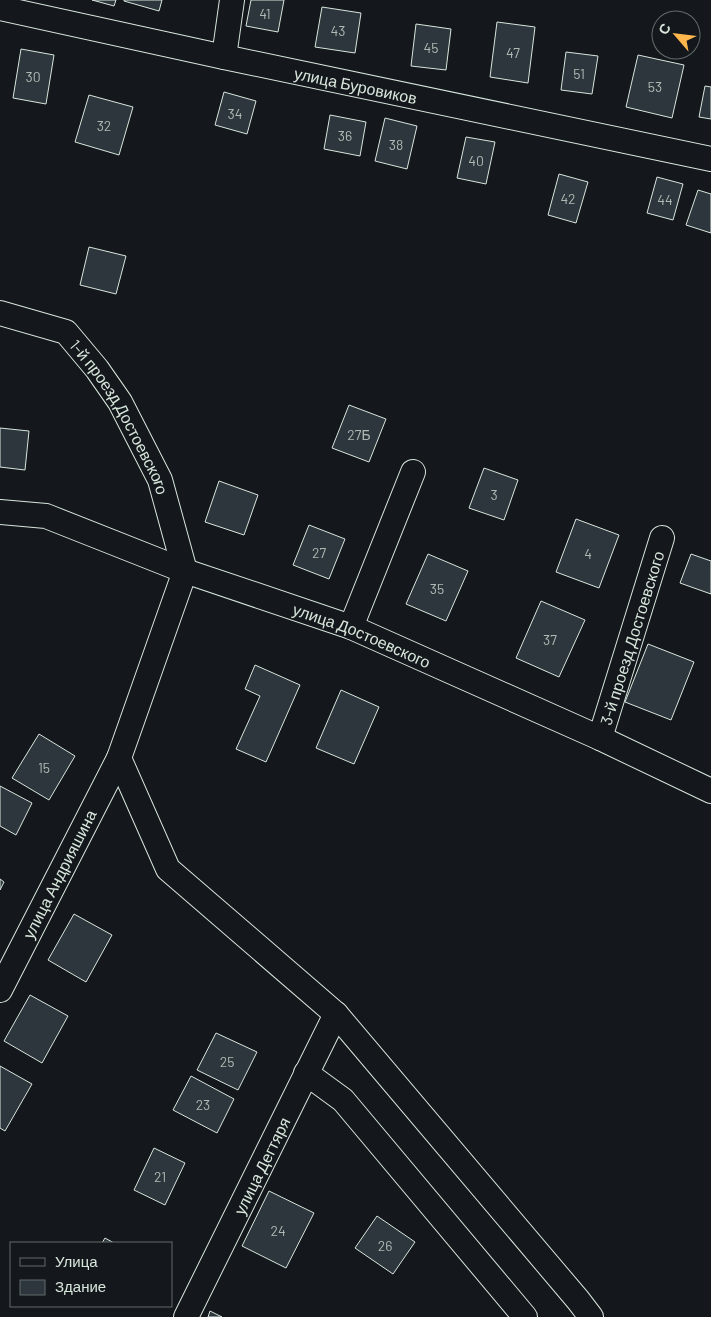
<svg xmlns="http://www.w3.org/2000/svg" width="711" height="1317" viewBox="0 0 711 1317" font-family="Barlow,sans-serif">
	<rect width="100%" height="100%" fill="#14181c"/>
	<g fill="#2c363c" stroke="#d8e6dc">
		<polygon points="92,0 116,0 114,6"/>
		<polygon points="124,0 162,0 159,11 124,1"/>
		<polygon points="251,0 284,0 278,32 246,26"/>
		<polygon points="322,7 361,13 355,53 315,47"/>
		<polygon points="497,22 535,27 528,83 490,77"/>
		<polygon points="416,24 451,29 446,70 411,66"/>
		<polygon points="21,49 54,55 46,104 13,98"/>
		<polygon points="566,52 598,56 592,94 561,90"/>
		<polygon points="638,55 684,65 672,118 626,107"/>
		<polygon points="705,86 711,87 711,119 699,117"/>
		<polygon points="224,92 256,101 247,134 215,125"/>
		<polygon points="89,95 133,107 119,155 75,142"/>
		<polygon points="330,115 366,122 360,156 324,149"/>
		<polygon points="385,118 417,126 407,169 375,161"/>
		<polygon points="466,137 495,142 486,184 457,178"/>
		<polygon points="559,174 588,182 576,223 548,215"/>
		<polygon points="657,177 683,184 673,220 647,213"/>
		<polygon points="698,190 711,194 711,233 686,225"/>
		<polygon points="89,247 126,256 116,294 80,285"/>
		<polygon points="349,405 386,419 369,462 332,448"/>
		<polygon points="0,428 29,431 25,470 0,467"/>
		<polygon points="484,468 518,480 504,520 469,508"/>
		<polygon points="219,481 258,495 244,535 205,522"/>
		<polygon points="576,519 619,535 599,588 556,572"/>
		<polygon points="309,525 345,539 329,579 293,565"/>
		<polygon points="428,554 468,571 446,621 406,604"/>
		<polygon points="691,554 711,561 711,594 680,583"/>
		<polygon points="541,601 585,620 559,677 516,658"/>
		<polygon points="648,644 694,662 671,720 625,702"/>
		<polygon points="255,665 300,685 266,762 236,749 260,696 245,689"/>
		<polygon points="341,690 379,707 354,764 316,748"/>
		<polygon points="39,734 75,756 49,800 12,778"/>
		<polygon points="0,786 32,803 16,835 0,826"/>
		<polygon points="0,879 4,882 0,890"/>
		<polygon points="74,914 112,935 86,982 48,960"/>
		<polygon points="30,995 68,1016 42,1063 4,1041"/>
		<polygon points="216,1033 257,1052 238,1090 197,1070"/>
		<polygon points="0,1066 32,1084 5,1131 0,1128"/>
		<polygon points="191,1076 234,1099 217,1133 173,1110"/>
		<polygon points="154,1148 185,1163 165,1205 134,1190"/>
		<polygon points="269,1191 314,1213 286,1268 242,1246"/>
		<polygon points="377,1216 415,1242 393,1274 355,1248"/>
		<polygon points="105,1238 114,1243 102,1243"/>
		<polygon points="210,1311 222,1317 208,1317"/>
	</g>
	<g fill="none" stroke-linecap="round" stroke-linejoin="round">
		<defs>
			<g id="minor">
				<path id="s1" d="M0,8L224,57L711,159"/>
				<polyline points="224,57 232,0"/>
				<path id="s2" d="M0,313L66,332L97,369L120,402L160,480L185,571L119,758L0,990"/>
				<path id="s3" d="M0,512L46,516L185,571L351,627L600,738L711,791"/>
				<polyline points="351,627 413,472"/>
				<path id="s4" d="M600,738L662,538"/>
				<polyline points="119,758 168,869 336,1014 578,1300 591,1317"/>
				<polyline points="306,1073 343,1100 525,1317"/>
				<path id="s5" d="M186,1317L336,1014"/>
			</g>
		</defs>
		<use href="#minor" stroke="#d8e6dc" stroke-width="26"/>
		<use href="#minor" stroke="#14181c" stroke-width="24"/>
	</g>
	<g text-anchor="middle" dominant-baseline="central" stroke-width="4" stroke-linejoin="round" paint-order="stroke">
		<g font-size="14" fill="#adbab4">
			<text x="265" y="13">41</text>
			<text x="338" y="30">43</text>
			<text x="431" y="47">45</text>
			<text x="513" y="52">47</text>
			<text x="579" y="73">51</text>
			<text x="33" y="76">30</text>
			<text x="655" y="86">53</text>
			<text x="235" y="113">34</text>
			<text x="104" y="125">32</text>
			<text x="345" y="135">36</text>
			<text x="396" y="144">38</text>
			<text x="476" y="160">40</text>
			<text x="568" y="198">42</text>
			<text x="665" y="199">44</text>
			<text x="359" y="434">27Б</text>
			<text x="494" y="494">3</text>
			<text x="319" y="552">27</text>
			<text x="588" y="553">4</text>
			<text x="437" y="588">35</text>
			<text x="550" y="639">37</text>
			<text x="44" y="767">15</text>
			<text x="227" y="1061">25</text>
			<text x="203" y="1104">23</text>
			<text x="160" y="1176">21</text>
			<text x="278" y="1230">24</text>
			<text x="385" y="1245">26</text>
		</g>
		<g font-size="16" fill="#d8e6dc" stroke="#14181c">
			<text stroke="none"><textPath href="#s1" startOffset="364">улица Буровиков</textPath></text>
			<text stroke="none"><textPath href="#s2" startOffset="170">1-й проезд Достоевского</textPath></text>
			<text stroke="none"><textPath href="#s3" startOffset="384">улица Достоевского</textPath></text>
			<text stroke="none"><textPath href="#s4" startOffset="105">3-й проезд Достоевского</textPath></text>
			<text transform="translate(59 874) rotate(-63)">улица Андрияшина</text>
			<text stroke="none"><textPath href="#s5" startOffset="169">улица Дегтяря</textPath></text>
		</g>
	</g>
	<rect x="10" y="1242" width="162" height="65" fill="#14181c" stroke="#626a69"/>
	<rect x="20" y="1258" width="25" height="8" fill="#14181c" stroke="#626a69"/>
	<text x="55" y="1267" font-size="15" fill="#d8e6dc">Улица</text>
	<rect x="20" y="1280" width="25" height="15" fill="#2c363c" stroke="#626a69"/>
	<text x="55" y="1292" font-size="15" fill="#d8e6dc">Здание</text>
	<g transform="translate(676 35) rotate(298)"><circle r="24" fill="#14181c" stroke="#626a69"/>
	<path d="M0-4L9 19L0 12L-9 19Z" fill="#ffb74d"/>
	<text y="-8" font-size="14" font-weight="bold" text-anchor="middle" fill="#d8e6dc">С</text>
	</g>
</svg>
